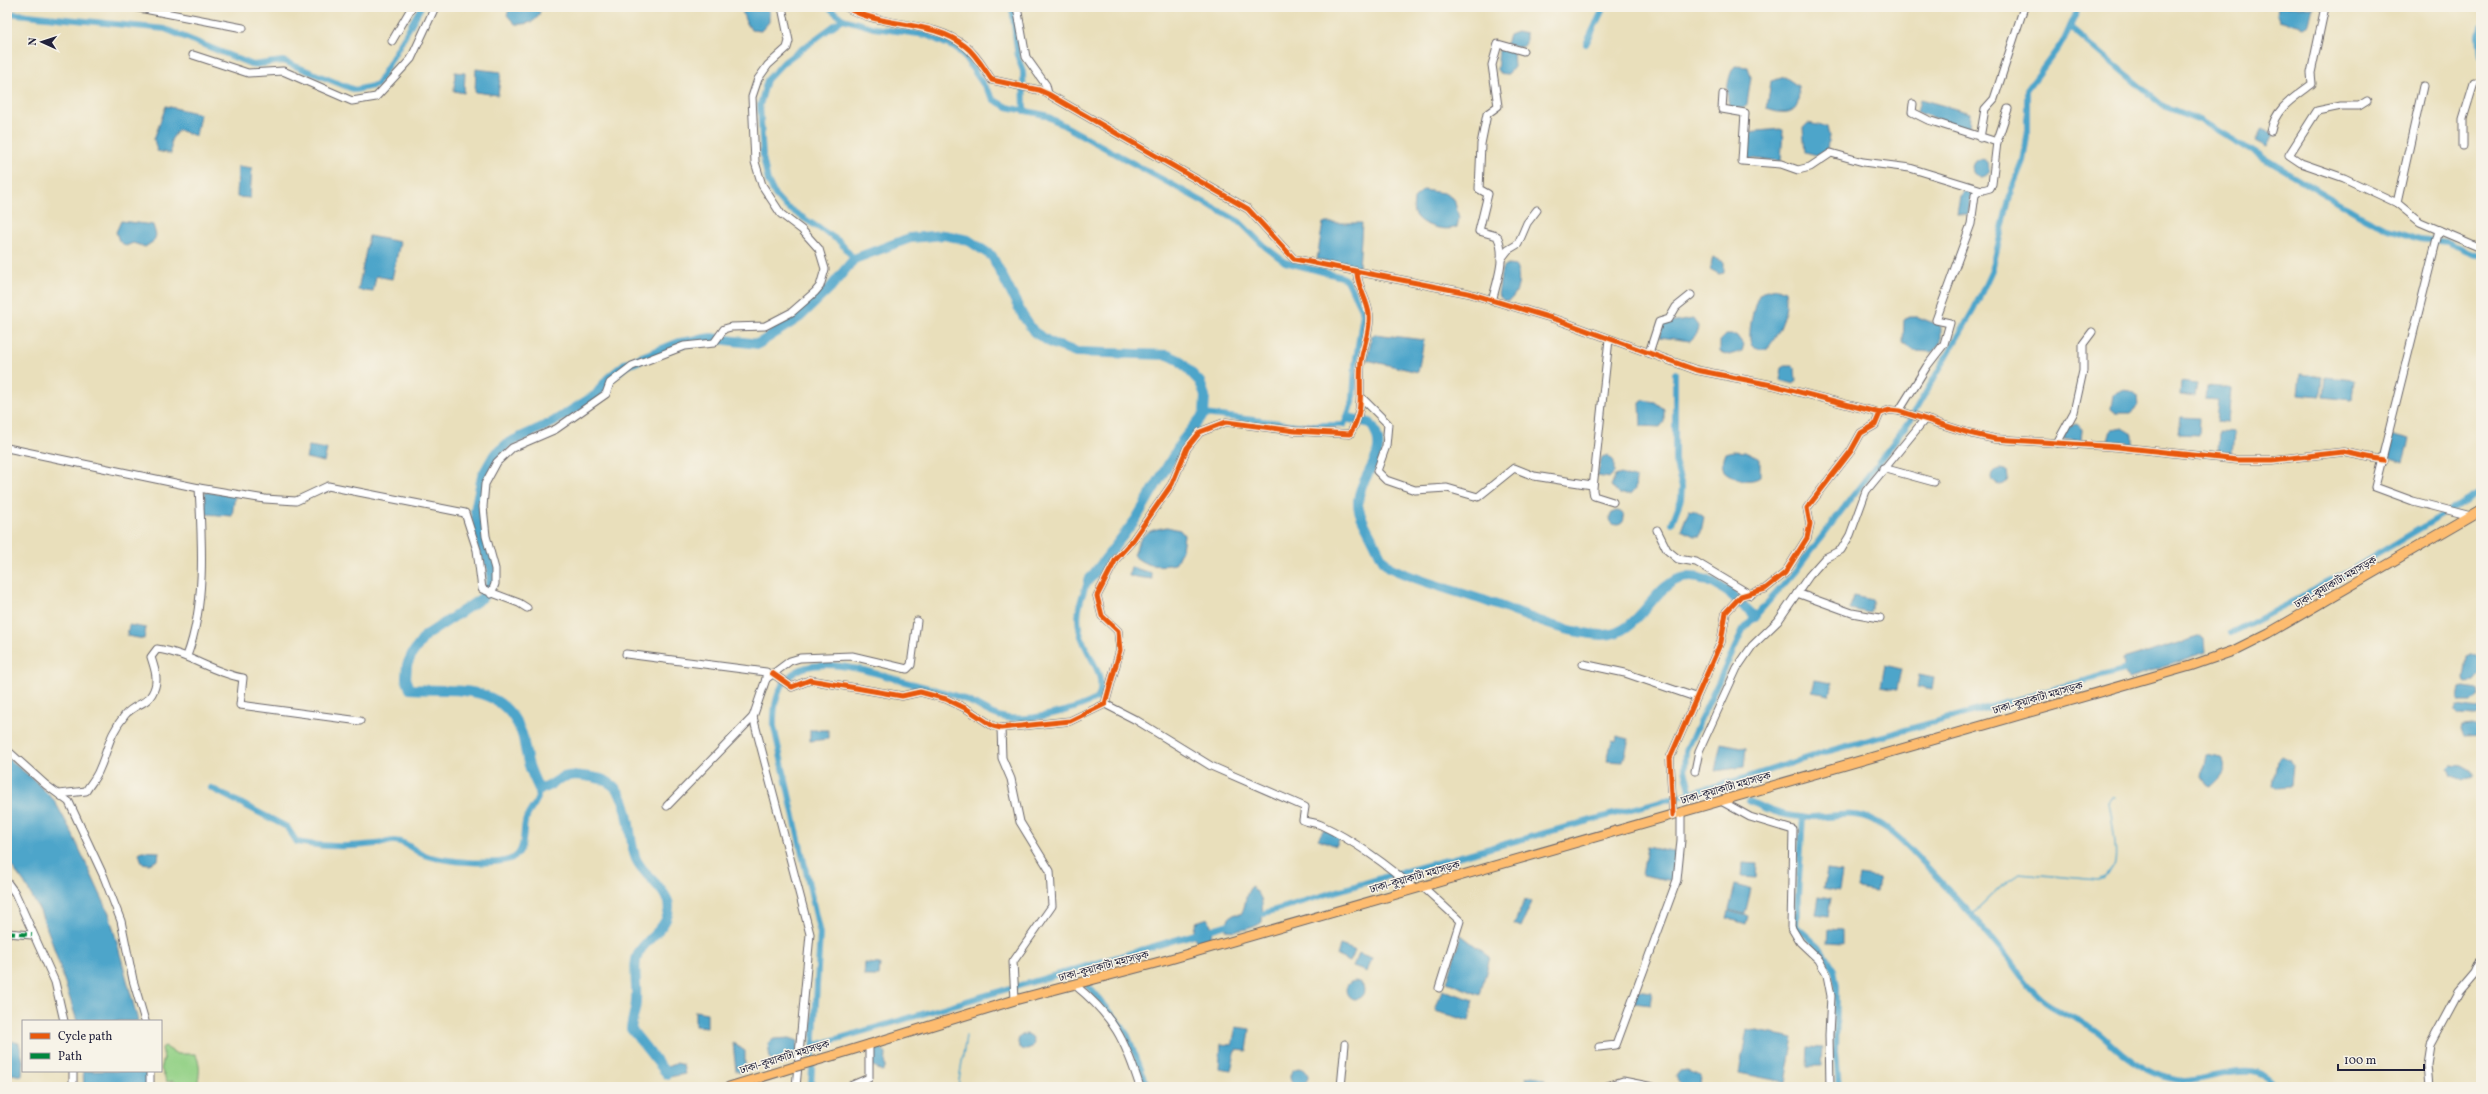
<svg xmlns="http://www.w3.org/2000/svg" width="2488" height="1094" viewBox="0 0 2488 1094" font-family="Vollkorn,'Noto Serif Bengali',serif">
	<rect width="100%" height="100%" fill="#f7f3e8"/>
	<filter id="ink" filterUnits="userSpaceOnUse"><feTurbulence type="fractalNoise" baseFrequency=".025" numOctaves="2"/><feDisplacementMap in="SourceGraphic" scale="8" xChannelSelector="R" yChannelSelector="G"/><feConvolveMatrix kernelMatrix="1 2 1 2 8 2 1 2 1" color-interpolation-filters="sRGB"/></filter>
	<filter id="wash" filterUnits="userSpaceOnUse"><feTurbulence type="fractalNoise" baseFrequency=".012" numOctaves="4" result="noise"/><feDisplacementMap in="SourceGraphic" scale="16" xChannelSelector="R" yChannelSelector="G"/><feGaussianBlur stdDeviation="0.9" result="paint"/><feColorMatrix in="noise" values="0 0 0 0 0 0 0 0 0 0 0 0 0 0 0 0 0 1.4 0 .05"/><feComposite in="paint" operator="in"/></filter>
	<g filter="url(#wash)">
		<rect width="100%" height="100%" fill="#e9dfbb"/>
		<path fill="#95d288" stroke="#5c7a62" d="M164,1046L177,1054H195C202,1065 199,1075 197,1087H180L173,1081L167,1082L161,1069L164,1058L162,1048Z"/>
		<g fill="#4da5ca" stroke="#386482">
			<path d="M510,7H540C541,22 527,25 515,24L507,15Z"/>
			<polygon points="744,7 769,7 769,22 761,31 751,30 745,20 742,10"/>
			<polygon points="2278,7 2313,7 2309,24 2304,27 2279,20 2277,15"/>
			<polygon points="1517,32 1526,34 1526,43 1523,47 1506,44 1509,35"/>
			<polygon points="1506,49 1513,52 1514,67 1508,74 1502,74 1497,70 1499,50"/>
			<path d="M1735,66L1748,67L1751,77L1747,104L1744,108H1731C1724,99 1728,73 1735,66Z"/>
			<polygon points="476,69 501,72 498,95 475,92"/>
			<polygon points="455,72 465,73 464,93 454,91"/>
			<path d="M1785,77L1798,86C1802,112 1789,117 1767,109L1771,81Z"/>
			<polygon points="1920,99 1970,113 1969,130 1917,112"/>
			<polygon points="166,106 200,114 196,136 178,130 171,140 171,154 157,151 154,139"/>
			<polygon points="1808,123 1827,127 1829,136 1827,149 1817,155 1805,152 1803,128"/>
			<polygon points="1780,129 1783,130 1781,161 1745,158 1747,132"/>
			<polygon points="2261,129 2273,135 2267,147 2255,141"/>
			<circle cx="1981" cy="168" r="9"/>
			<polygon points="238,166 252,168 250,198 237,197"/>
			<path d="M1423,190L1444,193L1454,199L1459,218L1457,227C1446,232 1421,226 1415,215C1412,211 1414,204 1414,199Z"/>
			<polygon points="1964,191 1972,193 1968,215 1957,213 1960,196"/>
			<polygon points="121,221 153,225 156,235 154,241 145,247 133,243 126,246 119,241 116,232"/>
			<polygon points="1323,223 1362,223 1359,268 1317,259"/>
			<polygon points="369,236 400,242 392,279 376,276 373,292 358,290"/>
			<polygon points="1713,257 1724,262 1724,273 1719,274 1710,269"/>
			<path d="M1508,265L1516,266C1521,278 1519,293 1509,301L1503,300L1498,295L1502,269Z"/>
			<path d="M1778,288L1785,291C1789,312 1780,333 1767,349C1762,349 1756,350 1752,346C1746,339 1754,301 1760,294C1765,290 1771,289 1778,288Z"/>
			<polygon points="1910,317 1918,317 1941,326 1941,342 1933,352 1914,351 1903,344 1904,319"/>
			<polygon points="1693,319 1698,326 1697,334 1690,341 1660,337 1663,324"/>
			<polygon points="1375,334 1424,340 1418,372 1367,360 1372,336"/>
			<polygon points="1726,335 1736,335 1744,345 1742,351 1729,355 1720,352 1720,341"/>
			<polygon points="1785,366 1792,366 1795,369 1796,381 1794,384 1780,380 1782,368"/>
			<polygon points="2300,374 2323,377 2321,396 2298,394"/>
			<polygon points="2326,377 2354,380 2352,400 2324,397"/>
			<polygon points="2181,382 2197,384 2195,397 2180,395"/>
			<polygon points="2206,386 2231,388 2228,422 2216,421 2218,400 2205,399"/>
			<polygon points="2122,390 2131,391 2137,396 2138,407 2131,413 2116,413 2111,409 2113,394"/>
			<polygon points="1644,400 1655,402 1664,409 1664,422 1660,427 1641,426 1640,403"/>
			<polygon points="2181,417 2199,418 2198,435 2179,434"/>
			<polygon points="2077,424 2082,429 2081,441 2063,439 2068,426"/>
			<polygon points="2123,428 2133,434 2133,444 2116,444 2108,441 2111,430"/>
			<polygon points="2220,431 2234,432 2232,455 2219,454"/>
			<polygon points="2391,435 2410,440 2404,462 2384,456"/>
			<polygon points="309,446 327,449 324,462 306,458"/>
			<path d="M1733,451L1745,452L1760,459V477C1750,484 1733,479 1724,471L1722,464L1726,453Z"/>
			<polygon points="1608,455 1614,461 1614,473 1609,478 1597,476 1602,457"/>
			<circle cx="2000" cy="477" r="8"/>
			<polygon points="1621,474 1636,479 1635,489 1631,494 1619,494 1611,486 1615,476"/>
			<polygon points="205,492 235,495 232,516 205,514"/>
			<polygon points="1689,510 1695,511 1704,517 1700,536 1694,536 1681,530"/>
			<circle cx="1617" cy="518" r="7"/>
			<path d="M1167,527L1180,530L1184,535L1182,550L1175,564C1158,567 1146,567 1133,555C1142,534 1144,531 1167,527Z"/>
			<polygon points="1131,567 1151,573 1152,579 1129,576"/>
			<polygon points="1853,596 1873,600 1870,613 1850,609"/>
			<polygon points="129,625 146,628 144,639 127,636"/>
			<polygon points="2201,636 2205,639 2206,653 2129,678 2125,675 2123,660"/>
			<polygon points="2471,654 2481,657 2481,671 2473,681 2466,682 2463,679 2466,656"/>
			<polygon points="1885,665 1901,669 1897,689 1881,686"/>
			<polygon points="1919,675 1934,678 1932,690 1917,687"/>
			<polygon points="1815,680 1832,683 1829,695 1812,692"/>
			<polygon points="2464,687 2477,689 2478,697 2472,701 2460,701 2458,698 2460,688"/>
			<polygon points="2457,705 2479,708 2481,713 2476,716 2458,715 2454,711"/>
			<polygon points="2473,725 2481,729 2481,736 2464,737 2461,729 2462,726"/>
			<polygon points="810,730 828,730 828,739 810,741"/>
			<polygon points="1617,736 1629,739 1623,762 1607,761 1612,740 1616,741"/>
			<polygon points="1721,743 1746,748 1744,767 1715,771"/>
			<path d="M2206,755L2222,758C2232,769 2218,780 2211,787L2208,786L2202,776Z"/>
			<polygon points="2282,756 2290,759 2293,764 2291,787 2277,788 2273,785 2277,761"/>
			<polygon points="7,758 33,779 54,800 71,831 109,913 138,1021 77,1021 51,939 40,911 25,884 7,860"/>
			<polygon points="2451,765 2462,766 2473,772 2473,777 2463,780 2451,776 2448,768"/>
			<polygon points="1324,829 1340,838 1336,846 1318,839"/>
			<polygon points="1647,847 1678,853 1673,881 1642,875"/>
			<polygon points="142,851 159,852 158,860 149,864 142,863 139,853"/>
			<polygon points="1743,863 1757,864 1756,878 1742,877"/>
			<polygon points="1827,870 1842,872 1839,891 1824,888"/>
			<polygon points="1859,875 1879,878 1877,892 1857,889"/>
			<polygon points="1735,885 1751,889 1745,914 1729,910"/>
			<path d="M1251,887C1264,894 1263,908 1262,922C1254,929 1236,932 1226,930L1229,918L1235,914H1241C1247,905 1244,895 1251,887Z"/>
			<polygon points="1819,896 1831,898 1828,916 1816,914"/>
			<polygon points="1525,899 1532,902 1521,927 1514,924"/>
			<polygon points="1728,911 1748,916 1746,924 1726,918"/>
			<path d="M1208,918C1213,928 1213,934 1207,944L1199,945C1193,939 1193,930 1196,922Z"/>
			<polygon points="1829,929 1842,930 1842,944 1828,943"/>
			<polygon points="1461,935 1490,957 1480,995 1447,982"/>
			<polygon points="1340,945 1354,950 1350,962 1337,956"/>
			<polygon points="1358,953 1372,958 1367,972 1353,967"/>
			<polygon points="865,963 880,964 879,976 864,976"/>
			<circle cx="1355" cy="990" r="9"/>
			<polygon points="1442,990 1474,1000 1469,1021 1435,1011"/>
			<polygon points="1636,990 1652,992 1650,1005 1634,1003"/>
			<polygon points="695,1011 707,1013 707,1027 695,1026"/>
			<polygon points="1236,1027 1250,1029 1247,1051 1236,1050 1231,1070 1219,1068 1221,1044 1232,1045"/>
			<polygon points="1747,1029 1793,1038 1785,1082 1739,1073"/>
			<circle cx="1026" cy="1042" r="8"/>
			<polygon points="790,1038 798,1041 796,1058 793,1060 772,1061 770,1059 768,1043 774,1039"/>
			<polygon points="7,1040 19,1043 23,1061 22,1076 7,1073"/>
			<polygon points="733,1043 745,1051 745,1065 740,1073 736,1071"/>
			<polygon points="881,1047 886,1054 885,1069 882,1071 873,1067 873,1051"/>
			<polygon points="1808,1047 1823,1048 1822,1066 1807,1066"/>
			<polygon points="677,1063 683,1065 685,1074 669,1077 667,1067"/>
			<circle cx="1299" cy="1077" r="9"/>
			<polygon points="1687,1070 1701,1075 1700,1086 1680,1085 1676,1076 1680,1071"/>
			<polygon points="83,1071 146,1071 147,1087 84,1087"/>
			<polygon points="1533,1076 1545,1078 1545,1087 1529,1087 1526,1077"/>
		</g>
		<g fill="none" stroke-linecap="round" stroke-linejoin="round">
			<g stroke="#4da5ca" stroke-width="1.5">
				<path d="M1972,915L2007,881L2019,873L2098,880C2104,878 2109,875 2113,869C2120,857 2111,817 2109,801L2112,797H2115"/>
				<polyline points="958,1087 966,1036"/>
			</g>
			<g stroke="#4da5ca" stroke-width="6">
				<polyline points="828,7 843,19"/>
				<polyline points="1012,7 1018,58 1023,71 1024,111"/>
				<polyline points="7,13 165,29 253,65 283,61 355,90 377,85 421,7"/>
				<polyline points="2070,27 2163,106 2200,120 2358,214 2388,229 2420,239 2446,242 2481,256"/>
				<polyline points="1586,44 1604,7"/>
				<polyline points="2481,57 2479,35 2481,27"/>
				<polyline points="854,259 839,241 785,206 775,195 768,181 763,157 760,105 767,80 784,62 843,19 874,28 926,35 955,48 963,55 994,100 1007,107 1045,115 1240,222 1264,246 1285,262 1342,277 1348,282 1363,313 1355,365 1353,400 1344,425 1296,425 1204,414"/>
				<polyline points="1672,523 1681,499 1682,487 1675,461 1675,373"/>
				<polyline points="2231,633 2346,573 2481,492"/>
				<path d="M211,788L287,827L297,842C322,847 351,847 376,844C382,844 388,841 394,841C406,841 414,851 424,855C441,861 506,869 518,854C526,844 522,829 526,819C532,805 537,807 539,789"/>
				<polyline points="1691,794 1685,769 1686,750 1743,630 1795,572 1908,423 1974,309 1992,270 2011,191 2023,161 2027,137 2027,90 2064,40 2079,7"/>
				<path d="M1749,801C1765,809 1786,817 1804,817C1827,818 1853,809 1874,821C1898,833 1915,854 1933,873C1957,899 1981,924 2003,952C2014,965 2023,980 2034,992C2051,1011 2074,1015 2094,1029C2105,1036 2113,1046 2123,1054C2140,1067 2162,1079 2184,1081C2204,1082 2261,1056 2273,1087"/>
				<polyline points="1803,817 1796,926 1819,947 1834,970 1837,986 1836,1053 1839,1087"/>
				<polyline points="1255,916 1384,877 1738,780 1829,751 2131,668"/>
				<polyline points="1088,986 1120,1023 1128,1036 1148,1087"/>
				<polyline points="813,1046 1233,923"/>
				<path d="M811,1087L820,934L774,727C771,640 849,665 902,681C924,687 946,691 966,700C978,705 989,714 1002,717C1026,723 1077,710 1098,698C1107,676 1090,660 1083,641C1074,621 1079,601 1088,581"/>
			</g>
			<g stroke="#4da5ca" stroke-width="10">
				<path d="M1349,418L1370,423C1394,454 1359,473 1358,503C1358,515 1368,529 1373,540C1378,549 1382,563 1391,568C1420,582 1452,590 1483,600C1521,613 1561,633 1602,635C1653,636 1656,545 1723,589C1735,596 1745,608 1755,617"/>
				<path d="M667,1074L631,1029C632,1019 636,1010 636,1000C637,988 634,971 636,960C641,939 668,932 669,907C669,891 642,874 636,859C626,835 634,789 601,779C592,777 577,774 568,776C557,777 551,789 539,789C534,778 529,769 527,758C525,750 524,741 522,734C502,681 456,692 410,689L406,678L407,665L412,654L425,636L482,598L491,584L492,568L482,547L475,511L482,476L494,455L508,443L553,422L596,395L608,379L625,365L680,343L711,338L758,344L800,317L830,288L854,259L910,238L944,235L968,240L992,256L1023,316L1034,332L1051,343L1076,352L1168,355L1179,360L1200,382L1205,396L1204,414L1182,441L1136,519L1088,581"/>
			</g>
		</g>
	</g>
	<g filter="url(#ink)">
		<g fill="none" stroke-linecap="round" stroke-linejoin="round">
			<defs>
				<g id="minor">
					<polyline points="134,7 243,28"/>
					<path d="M846,7C883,29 931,19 965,46C976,54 984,69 992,80L1039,90L1048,94L1248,209L1294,259L1468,293L1558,320L1696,370L1772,385L1880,413"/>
					<polyline points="1017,7 1026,57 1046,85 1048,94"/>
					<polyline points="392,41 412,7"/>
					<polyline points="193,55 248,73 283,71 352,101 376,97 411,59 435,7"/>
					<polyline points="1723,94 1722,109 1745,113 1742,161 1781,164 1798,170 1810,167 1831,153 1863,162 1910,168 1982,190"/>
					<polyline points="2367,101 2359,106 2341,106 2317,111 2289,155 2301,163 2344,178 2397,203 2420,222 2481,248"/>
					<polyline points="1913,104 1912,112 1928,120 1997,142"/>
					<path d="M2271,131C2275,108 2294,98 2312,84L2311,73L2325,7"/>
					<polyline points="1980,138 1985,109 1994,99 1998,87 2024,7"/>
					<polyline points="2463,146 2463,119 2474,83"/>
					<polyline points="2397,203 2423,86"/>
					<polyline points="2439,230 2375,487 2413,501 2471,516"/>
					<polyline points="1501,259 1508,250 1518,244 1527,223 1537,210"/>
					<path d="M1492,301C1497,282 1507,255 1497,236L1479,231L1488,194L1479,189L1481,144L1487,114L1498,106L1492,65L1498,44L1523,51"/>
					<polyline points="1649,353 1659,322 1669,319 1676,307 1691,295"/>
					<polyline points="1362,398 1388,424 1386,446 1377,471 1386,480 1415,490 1447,488 1478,497 1514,468 1534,476 1592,485 1594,496 1613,502"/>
					<polyline points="1899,411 1927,366 1944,344 1950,323 1936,320 1971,224 1975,195 1979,191 1990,188 1992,184 1997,142 2008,109"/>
					<polyline points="2057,443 2074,412 2083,371 2083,344 2092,332"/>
					<polyline points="7,448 199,488 265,499 296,501 328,486 465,513 477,550 482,589 519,603 527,608"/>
					<polyline points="1883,468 1934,482"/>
					<polyline points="1593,488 1609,339"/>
					<polyline points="1657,530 1667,550 1678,559 1696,562 1751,595"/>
					<polyline points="1797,593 1852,613 1880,618"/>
					<polyline points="491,594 495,584 495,569 486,536 483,507 485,484 497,462 512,448 556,429 606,394 610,383 632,366 684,346 714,343 724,329 731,327 765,326 792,312 815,292 820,286 825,269 819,249 802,230 781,214 762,185 755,162 752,97 758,79 768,65 787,48 789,41 782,7"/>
					<polyline points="626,654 766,672 766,679"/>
					<path d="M187,656C206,605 202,542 199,488"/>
					<polyline points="1583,664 1625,673 1695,697"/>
					<path d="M772,673L792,687L810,680L902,696L920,692L946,699L967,709L993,726L1001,728L1070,721L1105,704L1120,650L1118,631L1102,616L1097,596L1116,559L1133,540L1172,484L1187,448L1200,432L1226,422L1295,431L1350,434C1366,407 1358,390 1361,362C1363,346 1371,330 1369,314C1367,299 1358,288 1357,273"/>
					<path d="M1105,704L1136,720L1211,766L1305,807L1303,820C1309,823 1315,822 1321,825C1351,839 1390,866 1414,889"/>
					<polyline points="1001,728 1002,758 1011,779 1020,822 1050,871 1052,906 1013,962 1015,1000"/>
					<polyline points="7,750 46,785 69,802 104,877 121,921 133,980 145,1021"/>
					<polyline points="1695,771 1699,751 1737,668 1752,646 1778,621 1809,576 1825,558 1841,550 1850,535 1866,491 1925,419"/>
					<path d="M59,794L86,791C90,784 96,778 99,770C109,748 108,736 125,715C136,702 149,706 155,687C158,677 154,667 151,657L157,649C188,653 213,673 243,678L240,705L360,721"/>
					<polyline points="1721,801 1750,817 1793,830 1791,927 1800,942 1819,960 1827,975 1831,996 1829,1035 1830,1087"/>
					<polyline points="667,806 753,717"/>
					<polyline points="1673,815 1670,758 1721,642 1726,612 1741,596 1765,589 1785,573 1807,538 1810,524 1807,508 1851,451 1861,433 1875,425 1880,413 1890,410 1899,411 1969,433 1995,439 2118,447 2238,460 2272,460 2343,452 2383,460"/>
					<polyline points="7,882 15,893 55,982 64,1021"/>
					<polyline points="1422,886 1460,921 1439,988"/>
					<polyline points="7,933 32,935"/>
					<path d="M1075,985C1114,1017 1125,1040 1140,1087"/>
					<polyline points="1599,1047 1616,1045 1677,880 1681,840 1681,813"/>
					<polyline points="150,1071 150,1087"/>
					<polyline points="73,1087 73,1071"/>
					<polyline points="796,1087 810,934 753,717 766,679 790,661 800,658 852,656 907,669 911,665 917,621"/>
					<polyline points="848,1087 869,1078 869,1044"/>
					<polyline points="1341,1087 1345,1044"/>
					<polyline points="1604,1087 1623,1081 1653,1087"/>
					<polyline points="2429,1087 2427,1064 2430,1045 2458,993 2475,973 2481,960"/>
				</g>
				<g id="major">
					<polyline points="835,1055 1015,1000 1167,960 2190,666 2233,651 2269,633 2481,510"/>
					<polyline points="729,1087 794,1067"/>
				</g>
			</defs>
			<use href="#minor" stroke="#686468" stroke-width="9"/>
			<use href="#major" stroke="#686468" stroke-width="11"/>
			<use href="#minor" stroke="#fff" stroke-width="7"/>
			<use href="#major" stroke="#fdbc70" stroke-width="9"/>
			<defs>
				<polyline id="major-bridge" points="794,1067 835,1055"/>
			</defs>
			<use href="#major-bridge" stroke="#686468" stroke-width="11" stroke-linecap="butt"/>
			<use href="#major-bridge" stroke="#fdbc70" stroke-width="9"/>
			<polyline stroke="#00873e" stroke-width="4" stroke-dasharray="8 4" stroke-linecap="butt" points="7,933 32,935"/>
			<defs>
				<g id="cycleway">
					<path d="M846,7C883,29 931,19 965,46C976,54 984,69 992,80L1039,90L1048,94L1248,209L1294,259L1468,293L1558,320L1696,370L1772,385L1880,413"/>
					<path d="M772,673L792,687L810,680L902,696L920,692L946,699L967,709L993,726L1001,728L1070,721L1105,704L1120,650L1118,631L1102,616L1097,596L1116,559L1133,540L1172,484L1187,448L1200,432L1226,422L1295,431L1350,434C1366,407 1358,390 1361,362C1363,346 1371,330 1369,314C1367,299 1358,288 1357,273"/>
					<polyline points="1673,815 1670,758 1721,642 1726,612 1741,596 1765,589 1785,573 1807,538 1810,524 1807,508 1851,451 1861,433 1875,425 1880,413 1890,410 1899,411 1969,433 1995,439 2118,447 2238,460 2272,460 2343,452 2383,460"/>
				</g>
			</defs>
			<use href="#cycleway" stroke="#f7f3e8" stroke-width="8"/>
			<use href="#cycleway" stroke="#e8590c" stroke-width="5"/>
		</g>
	</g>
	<g text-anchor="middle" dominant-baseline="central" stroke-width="3" stroke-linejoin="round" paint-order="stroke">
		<g font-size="11" fill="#22223b" stroke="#f7f3e8">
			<text transform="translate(2336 583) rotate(-30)">ঢাকা-কুয়াকাটা মহাসড়ক</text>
			<text transform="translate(2038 699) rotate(-16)">ঢাকা-কুয়াকাটা মহাসড়ক</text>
			<text transform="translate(1726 789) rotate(-16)">ঢাকা-কুয়াকাটা মহাসড়ক</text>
			<text transform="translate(1415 878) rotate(-16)">ঢাকা-কুয়াকাটা মহাসড়ক</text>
			<text transform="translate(1104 967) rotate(-15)">ঢাকা-কুয়াকাটা মহাসড়ক</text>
			<text transform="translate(785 1058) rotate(-17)">ঢাকা-কুয়াকাটা মহাসড়ক</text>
		</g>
	</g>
	<rect width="2488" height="1094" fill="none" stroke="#f7f3e8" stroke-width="24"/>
	<rect x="22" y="1020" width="140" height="52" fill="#f7f3e8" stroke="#a29fa3"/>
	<rect x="30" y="1033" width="20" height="6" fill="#e8590c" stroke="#a29fa3"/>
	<text x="58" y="1040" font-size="12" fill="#22223b">Cycle path</text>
	<rect x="30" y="1053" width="20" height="6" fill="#00873e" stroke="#a29fa3"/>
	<text x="58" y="1060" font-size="12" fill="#22223b">Path</text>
	<g transform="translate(42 42) rotate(273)" stroke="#f7f3e8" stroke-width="3" paint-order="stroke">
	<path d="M0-3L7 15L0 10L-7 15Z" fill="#22223b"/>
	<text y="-6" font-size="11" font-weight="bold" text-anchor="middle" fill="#22223b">N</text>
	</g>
	<path d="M2338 1064v6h86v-6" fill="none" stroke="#22223b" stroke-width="2"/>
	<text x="2344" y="1064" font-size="12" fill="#22223b" stroke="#f7f3e8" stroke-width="3" paint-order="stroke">100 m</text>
</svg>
